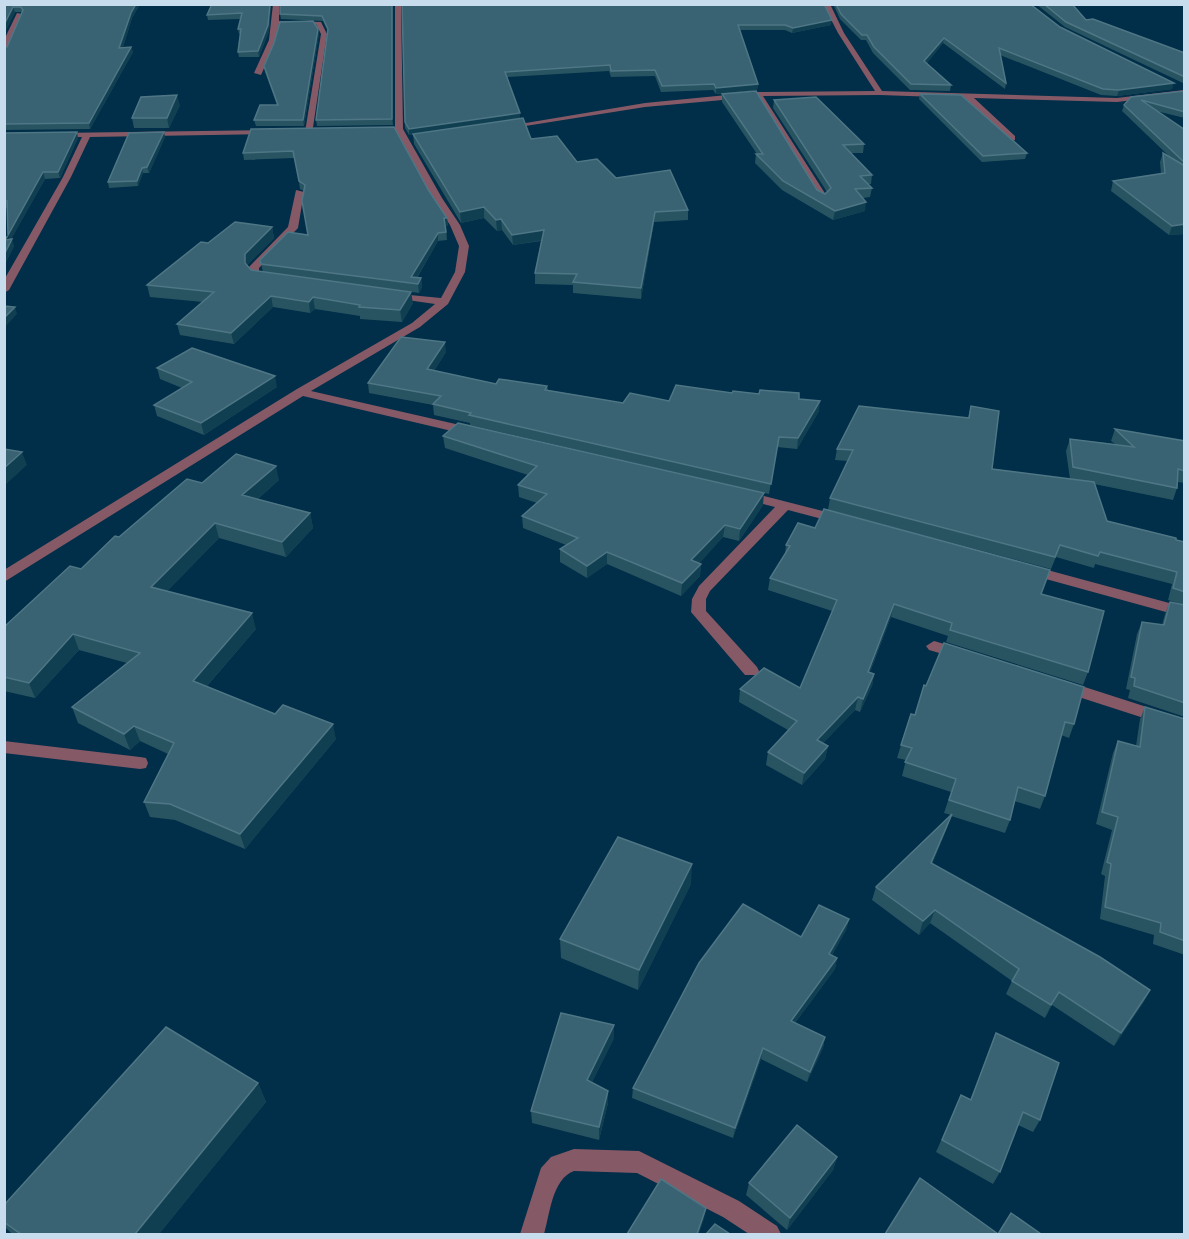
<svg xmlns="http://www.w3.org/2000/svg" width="1189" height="1239" viewBox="0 0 1189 1239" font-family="Helvetica,sans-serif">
	<rect width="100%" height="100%" fill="#012e48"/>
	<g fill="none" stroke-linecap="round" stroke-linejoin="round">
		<g fill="#865966" fill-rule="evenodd">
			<polygon points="273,4 279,4 279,21 321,22 327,34 312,134 305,132 321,34 316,24 279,25 273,48 261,75 254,73 269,40"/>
			<polygon points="395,4 401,4 403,129 442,198 460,225 469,246 465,272 448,304 420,327 311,391 473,428 479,432 473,436 303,396 4,582 4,570 297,389 412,323 435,304 393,298 388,295 389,293 441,298 455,272 459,246 450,225 432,198 395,129"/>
			<polygon points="823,4 830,4 844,33 882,91 1117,98 1184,90 1184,94 1117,102 974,98 1015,136 1015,140 1012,141 965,98 880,95 763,96 828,198 823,201 818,198 756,97 645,107 506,129 502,127 645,103 758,92 875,91 838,33"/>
			<polygon points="17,13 22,14 8,50 4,52 4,40"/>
			<polygon points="268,130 272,132 271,134 90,137 71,177 9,290 4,293 4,280 63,177 82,137 55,137 55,133"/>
			<polygon points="296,190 304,192 298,228 259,268 259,272 272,277 272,281 254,279 249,273 249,267 288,227"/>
			<polygon points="745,491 846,517 848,520 841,524 788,510 710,591 706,599 706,611 757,667 759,671 757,675 745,675 691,612 692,599 699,586 775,507 740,498 738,495 740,492"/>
			<polygon points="1029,565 1184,607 1184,617 1024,573 1022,570"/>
			<polygon points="934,641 965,650 968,654 965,658 960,659 929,650 926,646"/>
			<polygon points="1063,680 1184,719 1184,731 1057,690 1055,686 1057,682"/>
			<polygon points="4,741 140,757 146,758 148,763 146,768 140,769 4,753"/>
			<path d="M574,1149L639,1151L739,1201L777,1226L781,1234H749L723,1217L637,1173L574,1171C552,1179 550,1214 544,1234H520L541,1168L551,1157Z"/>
		</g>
	</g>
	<g fill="#285462">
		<polygon points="4,4 140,4 132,18 123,47 131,47 133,52 90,129 4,130 4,47 7,47 22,12 15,12 4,34"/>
		<polygon points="271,4 269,31 259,57 239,57 238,52 240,34 239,34 238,29 241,19 208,20 207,15"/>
		<polygon points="393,4 393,125 317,126 316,120 328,32 323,21 281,19 280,14"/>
		<polygon points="402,4 831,25 792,33 785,30 740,30 758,84 757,90 716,94 713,90 661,92 655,76 611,77 609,71 507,77 520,118 531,139 577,162 688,210 688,220 654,222 641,299 573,293 573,285 535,284 535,273 541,241 513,245 502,230 497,231 484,218 461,223 414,144 413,134 455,128 409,135 405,128"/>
		<polygon points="833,4 1030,4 1060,27 1172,89 1117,96 1101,95 1000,55 1006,83 1005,89 943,43 927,63 951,85 950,91 910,90 873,53 866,40 861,40 840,19"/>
		<polygon points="1036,4 1072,4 1086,20 1185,53 1185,84 1065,27"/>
		<polygon points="318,29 319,34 304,126 256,126 254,120 277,105 265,72 264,66 274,43"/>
		<polygon points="1185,91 1185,118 1156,111 1185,130 1185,234 1169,235 1111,191 1113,181 1161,174 1160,162 1163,153 1171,158 1122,111 1124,105"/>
		<polygon points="722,94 817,190 825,194 827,192 773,108 774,100 864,144 863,153 851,153 872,175 871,184 868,184 872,188 870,197 863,198 865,211 833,220 782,190 755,163 756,154 757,154 722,102"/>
		<polygon points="920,94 1027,153 1025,159 982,162 919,99"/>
		<polygon points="180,105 169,128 134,128 132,118"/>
		<polygon points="251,129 429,191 447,218 448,226 446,226 447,240 438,241 417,278 421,278 422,287 419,293 398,290 413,303 402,322 360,319 360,316 315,309 310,313 273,307 234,344 180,335 177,324 203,302 150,297 147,285 208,243 272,227 274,238 247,265 251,270 263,272 260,260 308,235 304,191 300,189 295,158 244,160 243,153"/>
		<polygon points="4,133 78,138 60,178 45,179 11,239 14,246 4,266 4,237 7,237 7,239 10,239 8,235 7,208 4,208"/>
		<polygon points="165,137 149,173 143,173 138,186 109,188 108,182"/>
		<polygon points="446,352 434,371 496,384 547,386 548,390 623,403 669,401 732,393 799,399 819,411 797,449 777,447 769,494 470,425 470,423 434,415 433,405 369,393 368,383"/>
		<polygon points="157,368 277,387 204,435 157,416 154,405 182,388 160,379"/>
		<polygon points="971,406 992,469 1070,479 1066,451 1070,439 1115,444 1111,441 1115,429 1185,441 1185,483 1178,482 1177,488 1173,500 1094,484 1107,521 1185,542 1185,605 1168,600 1172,584 1095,564 1094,568 1056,557 1051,569 828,510 830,498 848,461 835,460 837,449 968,418"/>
		<polygon points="443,436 763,505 739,541 723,537 699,563 701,564 700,576 681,596 607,564 587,578 560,562 560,549 566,545 523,528 522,516 537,503 519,497 518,485 528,475 445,448"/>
		<polygon points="279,480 258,499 310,513 313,528 286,557 219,538 167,591 256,629 207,686 336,739 245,849 175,820 150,817 144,802 168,754 140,741 130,750 78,723 72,707 127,663 79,650 35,698 4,691 4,627 81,569 119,537 202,483"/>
		<polygon points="786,545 1042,595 1088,672 1083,685 946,642 948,636 891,617 870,672 874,674 872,686 860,712 855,710 823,743 828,746 825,759 802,785 766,765 768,752 788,730 739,702 740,689 800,688 832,611 768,590 770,578 785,554"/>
		<polygon points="1170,602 1185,605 1185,717 1128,698 1130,690 1126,689 1137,634 1142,622 1162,625 1165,614"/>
		<polygon points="924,685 1074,724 1069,738 1061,735 1045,796 1040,809 1014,801 1010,820 1005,833 951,816 947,828 932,864 1150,990 1143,1003 1114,1046 1052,1005 1045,1018 1006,994 1012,981 930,923 919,935 872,900 876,887 951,815 944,813 951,792 902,776 906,760 897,758 901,745 915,715"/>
		<polygon points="1145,707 1185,719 1185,955 1153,944 1154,935 1100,919 1105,876 1101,874 1112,830 1096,824 1113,753 1118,741 1136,746 1140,719"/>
		<polygon points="691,884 638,990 561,958 560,939"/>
		<polygon points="849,919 846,930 832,955 837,958 835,969 795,1023 825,1037 823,1048 807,1082 761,1059 733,1138 632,1098 633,1088 801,937"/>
		<polygon points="996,1033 1040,1120 1033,1132 1018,1125 1000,1172 993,1184 936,1152 961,1095 970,1100"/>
		<polygon points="614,1038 592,1082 608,1091 608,1103 599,1140 532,1123 531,1111"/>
		<polygon points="258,1083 266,1102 159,1234 12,1234 4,1226 4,1205"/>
		<polygon points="837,1157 833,1170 787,1230 746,1195 749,1183"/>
	</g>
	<g fill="#113f52">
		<polygon points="136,4 140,4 132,18 121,53 119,48 131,13"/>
		<polygon points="270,4 271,4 269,31 259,57 258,51"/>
		<polygon points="392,4 393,4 393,125 392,119"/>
		<polygon points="13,7 15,12 4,34 4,25"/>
		<polygon points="832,20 831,25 792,33 793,28"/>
		<polygon points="318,29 319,34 304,126 303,120"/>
		<polygon points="944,38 943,43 924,67 924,61"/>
		<polygon points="131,47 133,52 90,129 89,123"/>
		<polygon points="1174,83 1172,89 1117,96 1119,90"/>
		<polygon points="758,84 757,90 716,94 716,88"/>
		<polygon points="177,95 180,105 169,128 167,118"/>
		<polygon points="520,113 520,119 409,135 409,129"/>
		<polygon points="77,132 78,138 60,178 58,172"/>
		<polygon points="164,132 165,137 149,173 147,167"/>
		<polygon points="142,168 143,173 138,186 137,181"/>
		<polygon points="43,172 45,179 10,241 8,235"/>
		<polygon points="866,202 865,211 833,220 835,211"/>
		<polygon points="484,207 484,218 461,223 460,212"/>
		<polygon points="655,212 654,222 641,299 641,288"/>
		<polygon points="444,218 447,218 448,226 445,226"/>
		<polygon points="501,219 502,230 497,231 496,220"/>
		<polygon points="1185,224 1185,234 1169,235 1172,226"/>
		<polygon points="272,227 274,238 247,265 245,263 245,254"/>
		<polygon points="544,230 544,240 513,245 512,235"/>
		<polygon points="438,233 438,241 413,284 411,277"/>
		<polygon points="12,239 14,246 4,266 4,255"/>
		<polygon points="421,278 422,287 419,293 418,284"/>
		<polygon points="411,292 413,303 402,322 400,310"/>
		<polygon points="271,296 273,307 234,344 231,333"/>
		<polygon points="313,297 315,309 310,313 309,302"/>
		<polygon points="15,307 17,314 4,328 4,318"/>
		<polygon points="445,342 446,352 429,379 427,369"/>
		<polygon points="275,376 277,387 204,435 201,423"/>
		<polygon points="820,401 819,411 797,449 798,438"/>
		<polygon points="22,452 27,465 4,486 4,468"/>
		<polygon points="276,466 279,480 246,510 242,495"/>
		<polygon points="764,493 763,505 739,541 740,529"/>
		<polygon points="310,513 313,528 286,557 282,542"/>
		<polygon points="215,523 219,538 156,603 151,587"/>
		<polygon points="725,525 723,537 691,573 691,560"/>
		<polygon points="607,552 607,564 587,578 587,566"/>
		<polygon points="701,564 700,576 681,596 682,583"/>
		<polygon points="894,604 891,617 865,684 868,672"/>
		<polygon points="252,613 256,629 198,696 193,681"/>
		<polygon points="73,634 79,650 35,698 29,683"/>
		<polygon points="874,674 872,686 860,712 863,699"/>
		<polygon points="858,697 855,710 814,753 817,740"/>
		<polygon points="333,724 336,739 245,849 240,834"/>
		<polygon points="134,726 140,741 130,750 124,734"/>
		<polygon points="828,746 825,759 802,785 804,773"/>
		<polygon points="952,814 947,828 927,877 931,863"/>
		<polygon points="692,864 691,884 638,990 639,970"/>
		<polygon points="935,910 930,923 919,935 923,921"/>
		<polygon points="849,919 846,930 827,965 829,954"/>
		<polygon points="837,958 835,969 789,1031 791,1021"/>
		<polygon points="1150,990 1143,1003 1114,1046 1121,1033"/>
		<polygon points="1059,992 1045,1018 1051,1005"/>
		<polygon points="614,1025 614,1038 587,1092 587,1080"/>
		<polygon points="825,1037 823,1048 807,1082 810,1072"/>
		<polygon points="763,1048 761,1059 733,1138 735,1128"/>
		<polygon points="258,1083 266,1102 159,1234 135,1234"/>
		<polygon points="608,1091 608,1103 599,1140 599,1127"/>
		<polygon points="837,1157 833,1170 787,1230 790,1218"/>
		<polygon points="706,1208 704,1219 699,1234 697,1234"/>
	</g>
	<g fill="#396372" stroke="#4f7685" stroke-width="1.5">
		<polygon points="4,4 136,4 131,13 119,48 131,47 89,123 4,124 4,47 7,47 23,10 21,7 13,7 4,25"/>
		<polygon points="212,4 270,4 268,25 258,51 238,52 241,29 238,29 242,13 207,15"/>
		<polygon points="280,4 392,4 392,119 316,120 328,29 322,16 280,14"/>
		<polygon points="402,4 824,4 832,20 793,28 785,25 738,25 758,84 716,88 714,84 662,86 655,70 611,71 610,65 505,72 520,113 409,129 405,122"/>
		<polygon points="836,4 1030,4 1060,27 1174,83 1119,90 1103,89 999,48 1006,83 944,38 924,61 951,85 911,84 874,47 867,35 862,35 841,14"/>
		<polygon points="1044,4 1072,4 1086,20 1093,19 1185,53 1185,77 1066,22"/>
		<polygon points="313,21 318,29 303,120 254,120 260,105 278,105 264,66 274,43 280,22"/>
		<polygon points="756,91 817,190 825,194 831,188 774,100 816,97 864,144 843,145 872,175 860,176 872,188 855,189 866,202 835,211 783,181 756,154 763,154 722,94"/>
		<polygon points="1185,91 1185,112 1141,100 1185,130 1185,163 1124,105 1131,97"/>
		<polygon points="920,94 961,95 1027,153 983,156"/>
		<polygon points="177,95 167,118 132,118 141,97"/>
		<polygon points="523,118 531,139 557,136 577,162 597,159 616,178 670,170 688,210 655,212 641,288 573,282 577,274 535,273 544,230 512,235 501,219 496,220 484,207 460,212 413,134"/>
		<polygon points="394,127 429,191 447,218 444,218 446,232 438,233 411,277 421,278 418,284 261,264 260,260 288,232 308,235 302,201 305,185 299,181 293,151 243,153 251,129"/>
		<polygon points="77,132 58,172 43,172 8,235 7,201 4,201 4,133"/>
		<polygon points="164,132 147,167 142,168 137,181 108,182 129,133"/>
		<polygon points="1163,153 1185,166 1185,224 1172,226 1113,181 1165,173"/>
		<polygon points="235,222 272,227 245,254 245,263 251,270 411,292 400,310 359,307 360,305 313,297 309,302 271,296 231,333 177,324 214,292 147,285 201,242 208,243"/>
		<polygon points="4,237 7,237 5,240 12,239 4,255"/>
		<polygon points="4,306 15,307 4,318"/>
		<polygon points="401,337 445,342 427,369 496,384 499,379 547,386 545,390 623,403 630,393 669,401 676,385 732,393 733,391 759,394 760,390 799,393 799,399 820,401 798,438 779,437 771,484 469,415 471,413 433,404 441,396 368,383"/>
		<polygon points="192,348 275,376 201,423 154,405 192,382 157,368"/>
		<polygon points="859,406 969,418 971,406 999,411 992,469 1094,482 1107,521 1176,538 1176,540 1185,542 1185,592 1173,588 1177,572 1100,552 1098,556 1060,545 1055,557 830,498 853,450 837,449"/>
		<polygon points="458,423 764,493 740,529 725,525 691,560 701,564 682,583 607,552 587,566 560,549 578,538 522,516 547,494 518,485 537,466 443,436"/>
		<polygon points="1115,429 1185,441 1185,471 1178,469 1177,488 1073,467 1070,439 1134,447"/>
		<polygon points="4,449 22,452 4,468"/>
		<polygon points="236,454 276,466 242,495 310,513 282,542 215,523 151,587 252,613 193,681 275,714 283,705 333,724 240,834 170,804 144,802 174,743 134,726 124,734 72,707 140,653 73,634 29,683 4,677 4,627 70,566 81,569 115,536 119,537 187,479 202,483"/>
		<polygon points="824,509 1050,570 1041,594 1104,611 1088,672 950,630 952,623 894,604 868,672 874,674 863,699 858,697 817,740 828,746 804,773 768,752 797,721 740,689 764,668 800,688 837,600 770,578 790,546 786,545 798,523 815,528"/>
		<polygon points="1170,602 1185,605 1185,703 1134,686 1135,678 1131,677 1142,622 1164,625"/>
		<polygon points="944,643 1084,687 1074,724 1065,722 1045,796 1018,787 1010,820 949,800 956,779 905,762 912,748 901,745 911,714 915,715 924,685 926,686"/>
		<polygon points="1145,707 1185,719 1185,941 1160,932 1161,923 1105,907 1111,864 1107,862 1118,817 1102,812 1118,741 1140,747"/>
		<polygon points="952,814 931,863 1100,957 1150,990 1121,1033 1059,992 1051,1005 1012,981 1019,969 935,910 923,921 876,887"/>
		<polygon points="618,837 692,864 639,970 560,939"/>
		<polygon points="743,904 801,937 819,905 849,919 829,954 837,958 791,1021 825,1037 810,1072 763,1048 735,1128 633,1088 699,963"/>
		<polygon points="561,1013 614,1025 587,1080 608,1091 599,1127 531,1111"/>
		<polygon points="166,1027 258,1083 135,1234 21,1234 4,1222 4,1205"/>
		<polygon points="996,1033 1059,1063 1040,1120 1023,1112 1000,1172 942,1140 961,1095 971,1100"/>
		<polygon points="797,1125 837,1157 790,1218 749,1183"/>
		<polygon points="920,1178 998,1234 885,1234"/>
		<polygon points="661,1179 706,1208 697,1234 627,1234"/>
		<polygon points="1011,1213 1041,1234 998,1234"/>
		<polygon points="715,1224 730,1234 706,1234"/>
	</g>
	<rect width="1189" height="1239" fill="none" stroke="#c7ddee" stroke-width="12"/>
</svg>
